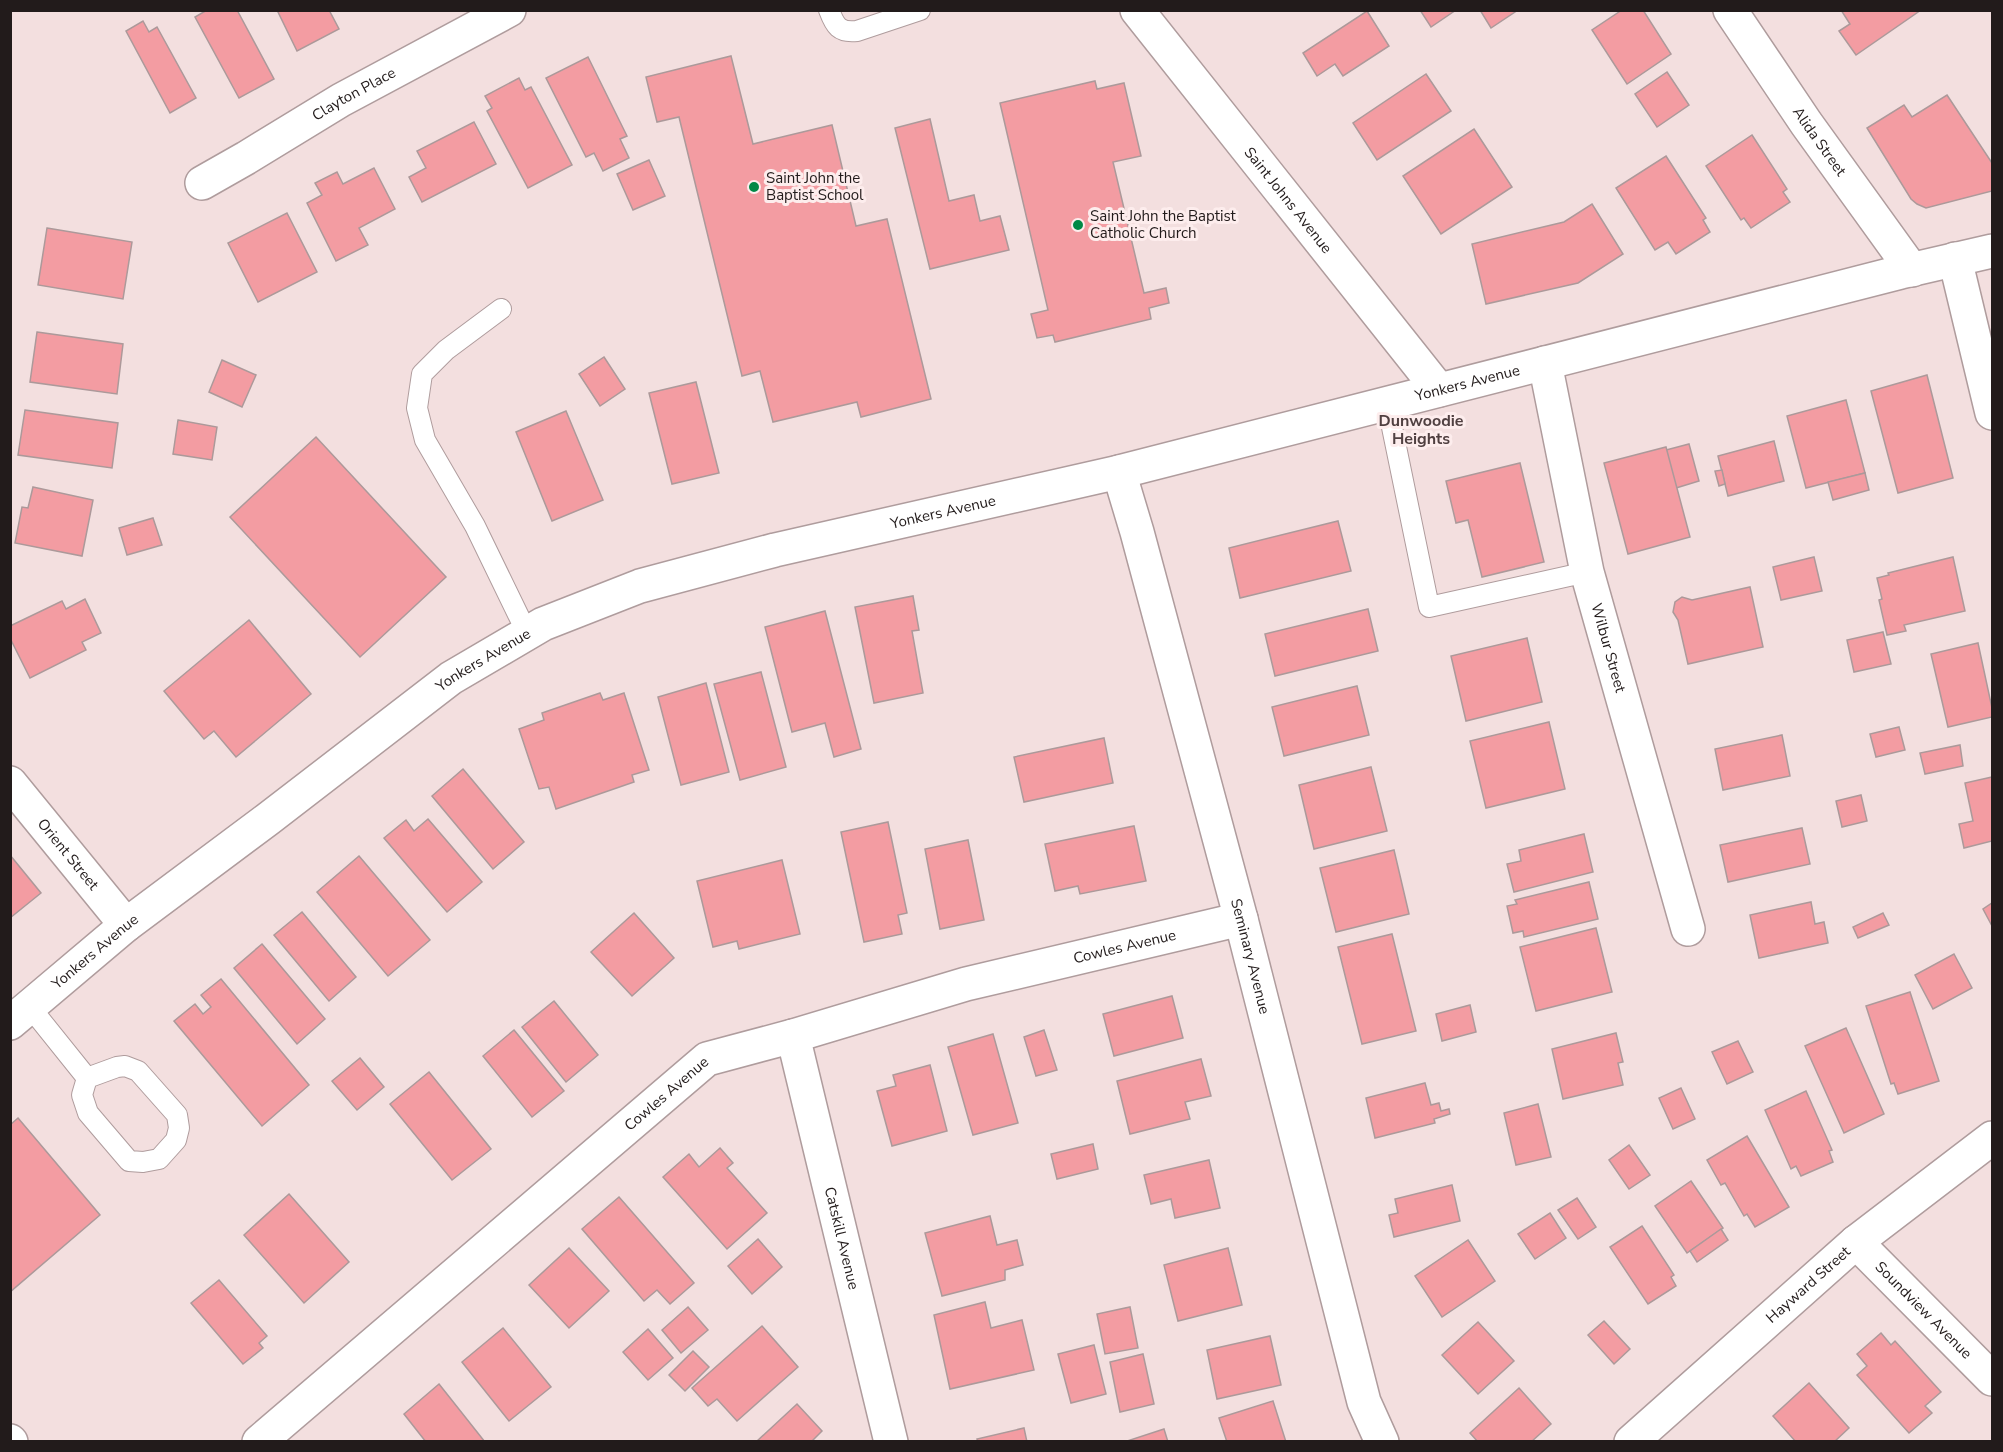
<svg xmlns="http://www.w3.org/2000/svg" width="2003" height="1452" viewBox="0 0 2003 1452" font-family="'Nunito Sans',sans-serif">
	<rect width="100%" height="100%" fill="#f3dfdf"/>
	<g fill="#f39ca2" stroke="#ac999a" stroke-width="1.5">
		<polygon points="207,10 237,10 274,79 239,98 195,17"/>
		<polygon points="277,10 329,10 339,29 297,51"/>
		<polygon points="1420,10 1456,10 1431,27"/>
		<polygon points="1480,10 1518,10 1491,28"/>
		<polygon points="1622,10 1643,10 1671,54 1627,84 1592,30"/>
		<polygon points="1841,10 1921,10 1856,55 1839,31 1850,24"/>
		<polygon points="1367,11 1389,46 1343,76 1335,64 1317,76 1303,53"/>
		<polygon points="143,21 149,32 157,27 196,98 170,113 126,31"/>
		<polygon points="731,56 753,144 832,125 856,226 887,219 931,399 861,417 857,402 773,422 760,371 742,376 679,117 657,122 646,77"/>
		<polygon points="588,57 627,136 620,139 629,158 603,171 594,153 586,157 546,78"/>
		<polygon points="1667,72 1689,105 1657,127 1635,94"/>
		<polygon points="1426,74 1451,111 1377,160 1353,123"/>
		<polygon points="519,78 525,90 531,87 572,165 528,188 487,111 492,108 485,96"/>
		<polygon points="1095,81 1097,89 1124,83 1141,156 1113,162 1144,293 1166,288 1169,303 1149,308 1151,319 1055,342 1053,335 1037,338 1031,314 1048,310 1000,103"/>
		<polygon points="1947,95 1992,163 1992,191 1926,208 1917,204 1911,199 1867,128 1904,105 1912,117"/>
		<polygon points="930,119 949,201 974,195 980,221 1000,216 1009,250 930,269 895,128"/>
		<polygon points="474,122 496,164 422,202 409,177 426,168 417,151"/>
		<polygon points="1474,129 1512,187 1441,234 1403,176"/>
		<polygon points="1752,135 1787,189 1783,192 1790,202 1751,228 1744,218 1741,220 1706,166"/>
		<polygon points="1666,156 1706,218 1703,220 1710,232 1676,254 1668,242 1655,250 1616,188"/>
		<polygon points="649,160 665,196 633,210 617,174"/>
		<polygon points="374,168 395,209 359,228 368,245 336,261 307,203 322,195 315,183 337,172 343,184"/>
		<polygon points="1592,204 1623,254 1578,283 1486,304 1472,244 1564,222"/>
		<polygon points="287,213 317,272 258,302 228,243"/>
		<polygon points="47,228 132,242 123,299 38,285"/>
		<polygon points="37,332 123,344 117,394 30,382"/>
		<polygon points="604,357 625,389 600,406 579,374"/>
		<polygon points="222,360 256,375 242,407 209,392"/>
		<polygon points="1927,375 1953,478 1898,493 1871,391"/>
		<polygon points="696,382 719,473 672,484 649,393"/>
		<polygon points="1846,400 1865,473 1806,488 1787,416"/>
		<polygon points="25,410 118,423 112,468 18,455"/>
		<polygon points="566,411 603,500 552,521 516,432"/>
		<polygon points="178,420 217,427 212,460 173,454"/>
		<polygon points="316,437 446,577 360,657 230,517"/>
		<polygon points="1774,441 1784,481 1728,496 1718,456"/>
		<polygon points="1689,444 1699,481 1676,488 1666,450"/>
		<polygon points="1666,447 1690,537 1628,554 1604,463"/>
		<polygon points="1520,463 1544,562 1482,577 1468,520 1456,523 1446,481"/>
		<polygon points="1722,470 1725,484 1719,486 1715,471"/>
		<polygon points="1865,473 1869,490 1833,500 1828,482"/>
		<polygon points="33,487 93,500 82,556 15,543 22,507 28,508"/>
		<polygon points="153,518 162,545 127,555 119,528"/>
		<polygon points="1338,521 1351,571 1240,598 1229,548"/>
		<polygon points="1814,557 1822,591 1781,600 1773,567"/>
		<polygon points="1953,557 1965,611 1904,625 1906,631 1887,635 1879,600 1882,599 1877,578 1889,575 1888,573"/>
		<polygon points="1750,587 1763,647 1688,664 1678,620 1673,612 1675,602 1682,597 1692,600"/>
		<polygon points="913,596 919,630 912,631 923,693 874,703 855,607"/>
		<polygon points="85,599 101,633 82,642 86,650 30,678 10,638 10,626 62,601 66,609"/>
		<polygon points="1368,609 1378,651 1275,676 1265,634"/>
		<polygon points="825,611 861,749 834,757 825,723 792,732 765,627"/>
		<polygon points="249,620 311,694 236,757 214,731 204,739 164,691"/>
		<polygon points="1883,632 1891,664 1854,672 1847,640"/>
		<polygon points="1527,638 1542,702 1466,721 1451,656"/>
		<polygon points="1978,643 1992,708 1992,717 1948,727 1931,654"/>
		<polygon points="761,672 786,767 740,780 714,684"/>
		<polygon points="706,683 729,772 681,785 658,697"/>
		<polygon points="1357,686 1369,735 1284,756 1272,707"/>
		<polygon points="600,693 603,700 624,693 649,770 632,775 634,782 556,809 549,787 539,789 519,729 544,720 542,713"/>
		<polygon points="1549,722 1565,789 1486,808 1470,741"/>
		<polygon points="1899,727 1905,750 1876,757 1870,734"/>
		<polygon points="1782,735 1790,776 1723,790 1715,749"/>
		<polygon points="1104,738 1113,783 1024,802 1014,757"/>
		<polygon points="1960,745 1963,766 1925,774 1920,753"/>
		<polygon points="1371,767 1387,831 1314,849 1299,785"/>
		<polygon points="463,769 524,842 493,869 432,796"/>
		<polygon points="1992,777 1992,841 1964,848 1959,824 1973,821 1965,783"/>
		<polygon points="1861,795 1867,821 1842,827 1836,801"/>
		<polygon points="428,819 482,882 447,912 384,838 406,820 414,831"/>
		<polygon points="888,822 907,913 898,915 902,934 864,942 841,832"/>
		<polygon points="1134,826 1146,881 1080,894 1078,886 1055,891 1045,844"/>
		<polygon points="1802,828 1810,864 1728,882 1720,845"/>
		<polygon points="1584,834 1593,872 1514,892 1507,864 1521,861 1519,850"/>
		<polygon points="968,840 984,920 940,929 925,849"/>
		<polygon points="1394,850 1409,914 1336,932 1320,868"/>
		<polygon points="10,855 41,893 10,918"/>
		<polygon points="359,856 430,940 388,976 317,892"/>
		<polygon points="782,860 800,934 739,949 737,941 713,947 697,881"/>
		<polygon points="1589,882 1598,919 1524,937 1523,931 1513,933 1507,906 1517,904 1515,900"/>
		<polygon points="1811,902 1815,924 1824,922 1828,943 1759,958 1750,915"/>
		<polygon points="1992,903 1992,926 1983,909"/>
		<polygon points="302,912 356,977 329,1001 274,935"/>
		<polygon points="634,913 674,958 632,996 591,952"/>
		<polygon points="1883,913 1889,925 1858,938 1853,927"/>
		<polygon points="1596,928 1612,992 1536,1011 1520,947"/>
		<polygon points="1392,934 1416,1031 1362,1044 1338,947"/>
		<polygon points="262,944 325,1019 297,1044 234,968"/>
		<polygon points="1954,954 1972,988 1933,1009 1915,975"/>
		<polygon points="221,979 309,1085 262,1126 174,1021 195,1004 203,1014 211,1007 201,995"/>
		<polygon points="1910,992 1939,1081 1898,1094 1894,1083 1891,1084 1866,1006"/>
		<polygon points="1172,996 1183,1038 1114,1056 1103,1014"/>
		<polygon points="554,1001 598,1055 566,1082 522,1027"/>
		<polygon points="1470,1005 1476,1032 1442,1041 1436,1014"/>
		<polygon points="1846,1028 1884,1114 1844,1133 1805,1046"/>
		<polygon points="514,1030 564,1091 532,1117 483,1056"/>
		<polygon points="1044,1030 1057,1070 1036,1076 1024,1037"/>
		<polygon points="1616,1033 1623,1062 1618,1063 1623,1085 1563,1099 1552,1049"/>
		<polygon points="993,1034 1018,1123 973,1135 948,1047"/>
		<polygon points="1738,1041 1753,1072 1727,1084 1712,1052"/>
		<polygon points="360,1058 384,1087 357,1110 332,1081"/>
		<polygon points="1201,1059 1211,1096 1185,1102 1190,1119 1130,1134 1117,1081"/>
		<polygon points="930,1065 947,1131 892,1146 877,1091 896,1086 893,1075"/>
		<polygon points="429,1072 491,1149 452,1180 390,1104"/>
		<polygon points="1425,1083 1431,1105 1439,1103 1441,1111 1449,1109 1450,1114 1434,1119 1435,1123 1375,1138 1366,1098"/>
		<polygon points="1681,1088 1695,1119 1673,1129 1659,1098"/>
		<polygon points="1806,1091 1832,1150 1829,1151 1833,1162 1801,1176 1796,1166 1791,1169 1765,1110"/>
		<polygon points="1538,1104 1551,1157 1516,1165 1504,1113"/>
		<polygon points="18,1118 100,1215 10,1292 10,1125"/>
		<polygon points="1747,1136 1789,1207 1755,1227 1747,1214 1744,1216 1725,1183 1721,1185 1707,1160"/>
		<polygon points="1093,1144 1098,1169 1057,1179 1051,1154"/>
		<polygon points="1629,1145 1650,1175 1629,1189 1609,1160"/>
		<polygon points="720,1148 733,1163 727,1168 767,1213 727,1249 663,1177 689,1154 699,1167"/>
		<polygon points="1209,1160 1220,1208 1175,1218 1171,1199 1151,1204 1144,1175"/>
		<polygon points="1691,1181 1723,1228 1687,1253 1655,1206"/>
		<polygon points="1452,1185 1460,1221 1394,1237 1389,1215 1398,1213 1395,1199"/>
		<polygon points="289,1194 349,1262 304,1303 244,1235"/>
		<polygon points="619,1197 694,1283 670,1304 657,1290 644,1301 582,1229"/>
		<polygon points="1577,1198 1596,1227 1578,1239 1558,1210"/>
		<polygon points="1550,1213 1566,1238 1535,1259 1518,1234"/>
		<polygon points="990,1216 997,1245 1017,1240 1023,1265 1005,1270 1005,1280 942,1296 925,1233"/>
		<polygon points="1642,1226 1674,1275 1671,1277 1676,1286 1648,1304 1610,1247"/>
		<polygon points="1721,1229 1728,1240 1697,1262 1690,1251"/>
		<polygon points="758,1239 782,1267 752,1294 728,1266"/>
		<polygon points="1468,1240 1495,1281 1442,1317 1415,1276"/>
		<polygon points="569,1248 609,1291 569,1328 529,1285"/>
		<polygon points="1228,1248 1242,1305 1178,1321 1164,1265"/>
		<polygon points="219,1280 267,1336 259,1343 263,1348 243,1364 191,1303"/>
		<polygon points="985,1302 991,1328 1022,1320 1034,1370 950,1389 934,1315"/>
		<polygon points="688,1307 708,1330 681,1353 662,1330"/>
		<polygon points="1130,1307 1138,1348 1105,1354 1097,1314"/>
		<polygon points="1604,1321 1630,1349 1614,1364 1588,1335"/>
		<polygon points="1478,1322 1514,1361 1478,1394 1442,1355"/>
		<polygon points="762,1326 798,1367 737,1421 717,1399 708,1406 692,1388"/>
		<polygon points="503,1328 551,1387 509,1421 462,1362"/>
		<polygon points="648,1329 673,1358 648,1380 623,1352"/>
		<polygon points="1881,1333 1891,1345 1895,1341 1941,1392 1925,1406 1932,1413 1909,1433 1857,1375 1867,1366 1857,1354"/>
		<polygon points="1270,1336 1281,1385 1217,1399 1207,1350"/>
		<polygon points="1094,1345 1106,1394 1071,1403 1058,1354"/>
		<polygon points="693,1351 709,1367 685,1391 669,1375"/>
		<polygon points="1143,1354 1154,1404 1120,1412 1110,1362"/>
		<polygon points="1809,1383 1849,1428 1834,1442 1796,1442 1773,1416"/>
		<polygon points="439,1384 485,1442 426,1442 404,1414"/>
		<polygon points="1519,1388 1551,1424 1531,1442 1478,1442 1470,1433"/>
		<polygon points="1273,1401 1286,1442 1227,1442 1219,1418"/>
		<polygon points="797,1404 822,1431 811,1442 756,1442"/>
		<polygon points="1024,1428 1027,1442 978,1442 977,1439"/>
		<polygon points="1164,1429 1168,1442 1128,1442 1127,1441"/>
	</g>
	<g fill="none" stroke-linecap="round" stroke-linejoin="round">
		<defs>
			<g id="lane">
				<path d="M829,10C835,26 839,33 857,31L920,10"/>
				<polyline points="501,309 446,350 422,374 417,408 425,440 475,526 527,633"/>
				<polyline points="1387,403 1429,607 1587,572"/>
				<polyline points="30,1007 87,1078"/>
				<polygon points="125,1066 138,1071 177,1115 179,1128 176,1140 159,1159 143,1162 129,1161 88,1113 82,1095 87,1078 117,1067"/>
			</g>
			<g id="street">
				<path id="s1" d="M1730,10L1806,123L1912,270"/>
				<path id="s2" d="M202,183L246,158L341,100L509,10"/>
				<polyline points="1955,259 1992,413"/>
				<path id="s3" d="M1545,363L1587,572L1688,929"/>
				<path id="s4" d="M10,783L126,925"/>
				<path id="s5" d="M793,1036L891,1442"/>
				<path id="s6" d="M1856,1242L1992,1379"/>
				<polyline points="10,1441 11,1442"/>
				<path id="s7" d="M259,1442L707,1059L793,1036L966,984L1241,919"/>
				<path id="s8" d="M1631,1442L1856,1242L1992,1138"/>
			</g>
			<g id="secondary">
				<path id="s9" d="M1137,10L1439,390"/>
				<path id="s10" d="M1119,472L1137,532L1241,919L1364,1402L1382,1442"/>
			</g>
			<g id="primary">
				<path id="s11" d="M10,1023L126,925L268,819L451,678L543,624L640,586L775,550L1119,472L1901,272L1992,251"/>
			</g>
		</defs>
		<use href="#lane" stroke="#af9c9d" stroke-width="22"/>
		<use href="#street" stroke="#af9c9d" stroke-width="36"/>
		<use href="#secondary" stroke="#af9c9d" stroke-width="36"/>
		<use href="#primary" stroke="#af9c9d" stroke-width="36"/>
		<use href="#lane" stroke="#fff" stroke-width="20"/>
		<use href="#street" stroke="#fff" stroke-width="33"/>
		<use href="#secondary" stroke="#fff" stroke-width="33"/>
		<use href="#primary" stroke="#fff" stroke-width="33"/>
	</g>
	<g fill="#008946" stroke="#fdeded" stroke-width="2">
		<circle cx="754" cy="187" r="6"/>
		<circle cx="1078" cy="225" r="6"/>
	</g>
	<g text-anchor="middle" dominant-baseline="central" stroke-width="6" stroke-linejoin="round" paint-order="stroke">
		<g font-size="15" fill="#221b1b" stroke="#fdeded">
			<text stroke="none"><textPath href="#s2" startOffset="176">Clayton Place</textPath></text>
			<text stroke="none"><textPath href="#s1" startOffset="159">Alida Street</textPath></text>
			<text stroke="none"><textPath href="#s9" startOffset="243">Saint Johns Avenue</textPath></text>
			<text stroke="none"><textPath href="#s11" startOffset="1623">Yonkers Avenue</textPath></text>
			<text stroke="none"><textPath href="#s11" startOffset="1083">Yonkers Avenue</textPath></text>
			<text stroke="none"><textPath href="#s3" startOffset="292">Wilbur Street</textPath></text>
			<text stroke="none"><textPath href="#s11" startOffset="597">Yonkers Avenue</textPath></text>
			<text stroke="none"><textPath href="#s4" startOffset="92">Orient Street</textPath></text>
			<text stroke="none"><textPath href="#s7" startOffset="1022">Cowles Avenue</textPath></text>
			<text stroke="none"><textPath href="#s11" startOffset="111">Yonkers Avenue</textPath></text>
			<text stroke="none"><textPath href="#s10" startOffset="502">Seminary Avenue</textPath></text>
			<text stroke="none"><textPath href="#s7" startOffset="536">Cowles Avenue</textPath></text>
			<text stroke="none"><textPath href="#s5" startOffset="208">Catskill Avenue</textPath></text>
			<text stroke="none"><textPath href="#s8" startOffset="237">Hayward Street</textPath></text>
			<text stroke="none"><textPath href="#s6" startOffset="96">Soundview Avenue</textPath></text>
		</g>
		<g font-size="15" fill="#221b1b" stroke="#fdeded" text-anchor="start">
			<text x="766" y="178">Saint John the<tspan x="766" dy="17">Baptist School</tspan></text>
			<text x="1090" y="216">Saint John the Baptist<tspan x="1090" dy="17">Catholic Church</tspan></text>
		</g>
		<g font-size="16" font-weight="bold" fill="#504041" stroke="#fdeded">
			<text x="1421" y="421">Dunwoodie<tspan x="1421" dy="18">Heights</tspan></text>
		</g>
	</g>
	<rect width="2003" height="1452" fill="none" stroke="#221b1b" stroke-width="24"/>
</svg>
